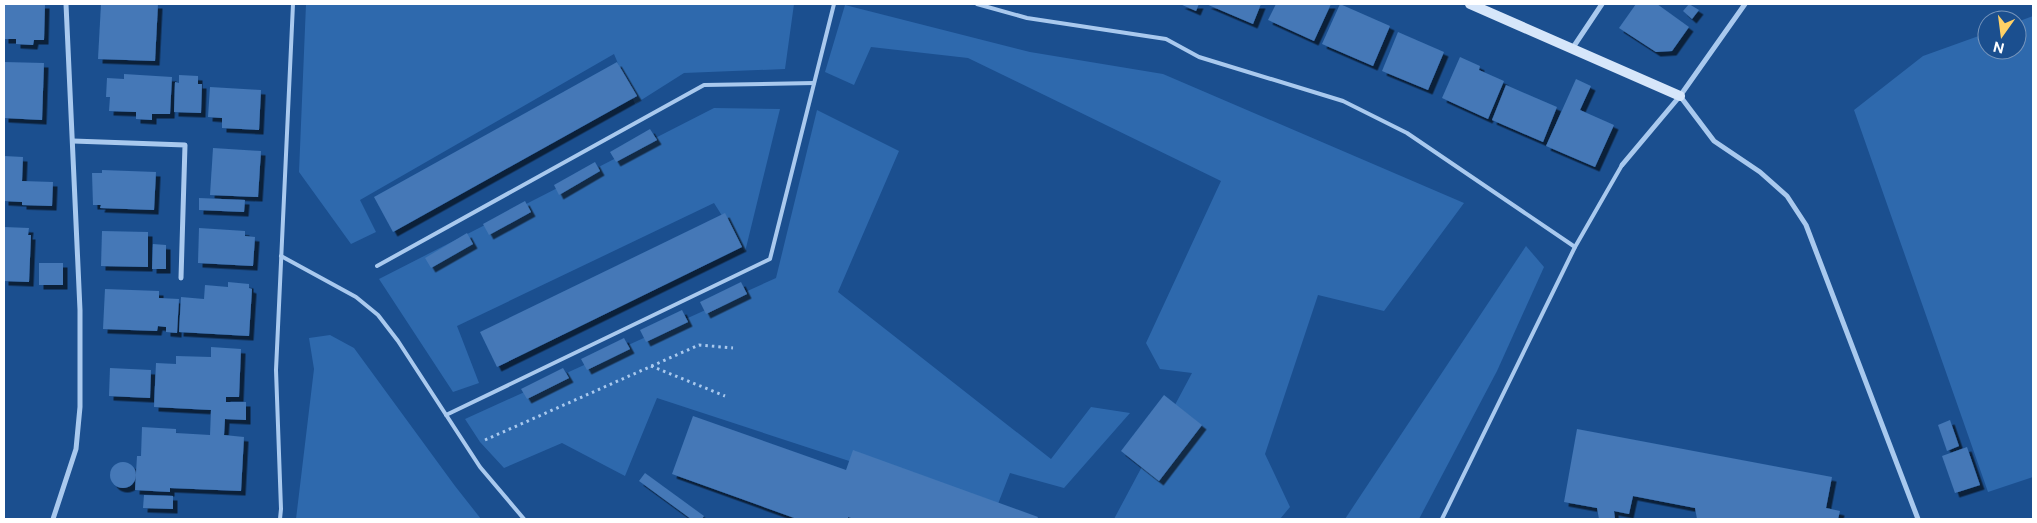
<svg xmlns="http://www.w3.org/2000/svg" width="2037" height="523" viewBox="0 0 2037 523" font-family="'Public Sans',sans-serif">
	<defs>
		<filter id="shadow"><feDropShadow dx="4.5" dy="4.5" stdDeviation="0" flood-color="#0009"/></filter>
	</defs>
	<rect width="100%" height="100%" fill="#1b4f8f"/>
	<g fill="#2e69ad">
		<polygon points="306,4 794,4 785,69 684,73 635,104 614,54 360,200 376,232 351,244 299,172"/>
		<polygon points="845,5 1030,52 1163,74 1464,203 1384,311 1318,295 1265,454 1290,507 1280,519 1114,519 1192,373 1160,369 1146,343 1221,181 968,58 871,47 854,85 825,72"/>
		<polygon points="2033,16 2033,477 1988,492 1854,110 1923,56 1987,33 1987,50 2017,50 2017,22"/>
		<polygon points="714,108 780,109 745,252 714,203 457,326 479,383 453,392 379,279"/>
		<polygon points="817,110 899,151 838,292 1051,459 1091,407 1130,413 1064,488 1010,473 996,509 657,398 625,476 562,443 504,468 480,442 465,419 776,278"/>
		<polygon points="1526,246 1544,267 1497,371 1419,519 1345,519"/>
		<polygon points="330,335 354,348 455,486 481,519 296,519 314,369 309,338"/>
	</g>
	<g fill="#4478b7" filter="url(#shadow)">
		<polygon points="4,4 45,4 44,40 34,40 33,45 16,44 16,39 4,39"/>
		<polygon points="101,4 158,4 155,61 98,59"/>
		<polygon points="1180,4 1199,4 1196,11"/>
		<polygon points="1206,4 1261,4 1253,24"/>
		<polygon points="1276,4 1331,4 1314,41 1268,20"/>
		<polygon points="1340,4 1390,26 1373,66 1322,44"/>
		<polygon points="1636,4 1657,4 1689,27 1672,51 1656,52 1619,28"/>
		<polygon points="1689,4 1699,10 1692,19 1683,11"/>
		<polygon points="1398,32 1444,52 1428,90 1382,71"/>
		<polygon points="1460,57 1480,66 1479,70 1504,81 1488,119 1442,98"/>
		<polygon points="4,62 44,63 42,120 4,118"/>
		<polygon points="617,62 637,96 393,232 374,197"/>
		<polygon points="124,74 172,77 170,114 152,114 152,120 136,119 136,112 109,111 110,97 106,97 107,78 124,79"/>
		<polygon points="179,75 198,76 198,84 202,84 201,113 174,112 175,82 179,83"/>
		<polygon points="1576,79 1591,86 1580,110 1614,125 1595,167 1546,146"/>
		<polygon points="1506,85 1557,107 1543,142 1492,120"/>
		<polygon points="210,87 261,90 259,130 222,128 222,118 208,117"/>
		<polygon points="650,129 657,140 616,162 610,152"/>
		<polygon points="213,148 261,151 258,197 210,195"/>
		<polygon points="4,156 23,157 22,181 53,182 52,206 22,205 22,202 4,201"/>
		<polygon points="595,162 600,171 559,195 554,185"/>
		<polygon points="102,170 156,172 154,210 100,208 101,205 93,205 92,173 102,173"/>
		<polygon points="199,198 245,200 244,212 199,210"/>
		<polygon points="525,201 531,212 489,235 483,224"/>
		<polygon points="725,213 742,247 497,367 480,332"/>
		<polygon points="4,227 29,228 28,235 31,235 29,282 4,281"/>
		<polygon points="199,228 245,231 245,236 255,237 253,266 198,263"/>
		<polygon points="102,231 148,232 148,267 101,266"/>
		<polygon points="467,233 473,244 431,268 425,258"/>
		<polygon points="153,244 166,245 166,269 152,269"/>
		<rect x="39" y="263" width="24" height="22"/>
		<polygon points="228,282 249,284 249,288 252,289 249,336 179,332 181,297 204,299 205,285 228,287"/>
		<polygon points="741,282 747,294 706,314 700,302"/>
		<polygon points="105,289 159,291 159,298 179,299 177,333 166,332 166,327 158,326 157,331 103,329"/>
		<polygon points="682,310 688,322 646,342 640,330"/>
		<polygon points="624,338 630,349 587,370 581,359"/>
		<polygon points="211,347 241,349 239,397 226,397 226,402 246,402 246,420 225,419 224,435 244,437 241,491 170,488 170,492 135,490 137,456 141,456 142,427 176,429 176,433 210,435 211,410 154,407 156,363 176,364 176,356 211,357"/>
		<polygon points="110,368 151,370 150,398 109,396"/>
		<polygon points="563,368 569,378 527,399 521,389"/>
		<polygon points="1164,395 1202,425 1159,481 1121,451"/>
		<polygon points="693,416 846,470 853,450 1038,517 1037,519 854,519 848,517 848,519 797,519 672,474"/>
		<polygon points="1950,420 1959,446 1947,451 1938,425"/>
		<polygon points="1577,429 1832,477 1826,508 1840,511 1838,519 1697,519 1695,508 1633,496 1629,514 1614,511 1615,519 1599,519 1597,508 1564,502"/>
		<polygon points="1967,447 1980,485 1955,493 1942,456"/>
		<circle cx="123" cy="475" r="13"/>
		<polygon points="645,473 704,516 702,519 691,519 639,481"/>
		<polygon points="144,495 173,496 173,509 143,508"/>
	</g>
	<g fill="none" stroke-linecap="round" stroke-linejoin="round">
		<g stroke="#a9c9ee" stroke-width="3" stroke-dasharray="2.5 4" stroke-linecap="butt">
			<polyline points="651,366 725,396"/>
			<polyline points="485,440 699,345 733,348"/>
		</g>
		<g stroke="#a9c9ee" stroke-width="4">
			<polyline points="977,4 1027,18 1166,39 1199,57 1343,101 1407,133 1575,247"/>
			<polyline points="281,256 356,297 378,315 398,341 480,467 524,519"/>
			<polyline points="377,266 704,85 814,83"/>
			<polyline points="446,415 770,259 834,4"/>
			<polyline points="280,519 281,509 276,370 293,4"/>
			<polyline points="1442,519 1575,247 1622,165"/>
		</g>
		<g stroke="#a9c9ee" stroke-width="5">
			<polyline points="1572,49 1602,4"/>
			<polyline points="1680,96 1714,141 1760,172 1787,196 1806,225 1918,519"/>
			<polyline points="73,141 185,145 181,278"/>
			<polyline points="1622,165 1680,96 1745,4"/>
			<polyline points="53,519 76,449 80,407 80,310 66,4"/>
		</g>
		<polyline stroke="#d6e6fa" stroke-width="10" points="1470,4 1680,96"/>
	</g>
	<rect width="2037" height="523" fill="none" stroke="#ffffff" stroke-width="10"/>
	<g transform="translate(2002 35) rotate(194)"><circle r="24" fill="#1b4f8f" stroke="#7695bc"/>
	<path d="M0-4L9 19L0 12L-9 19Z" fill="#ffd166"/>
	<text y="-8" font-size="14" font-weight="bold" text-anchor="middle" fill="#ffffff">N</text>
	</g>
</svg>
